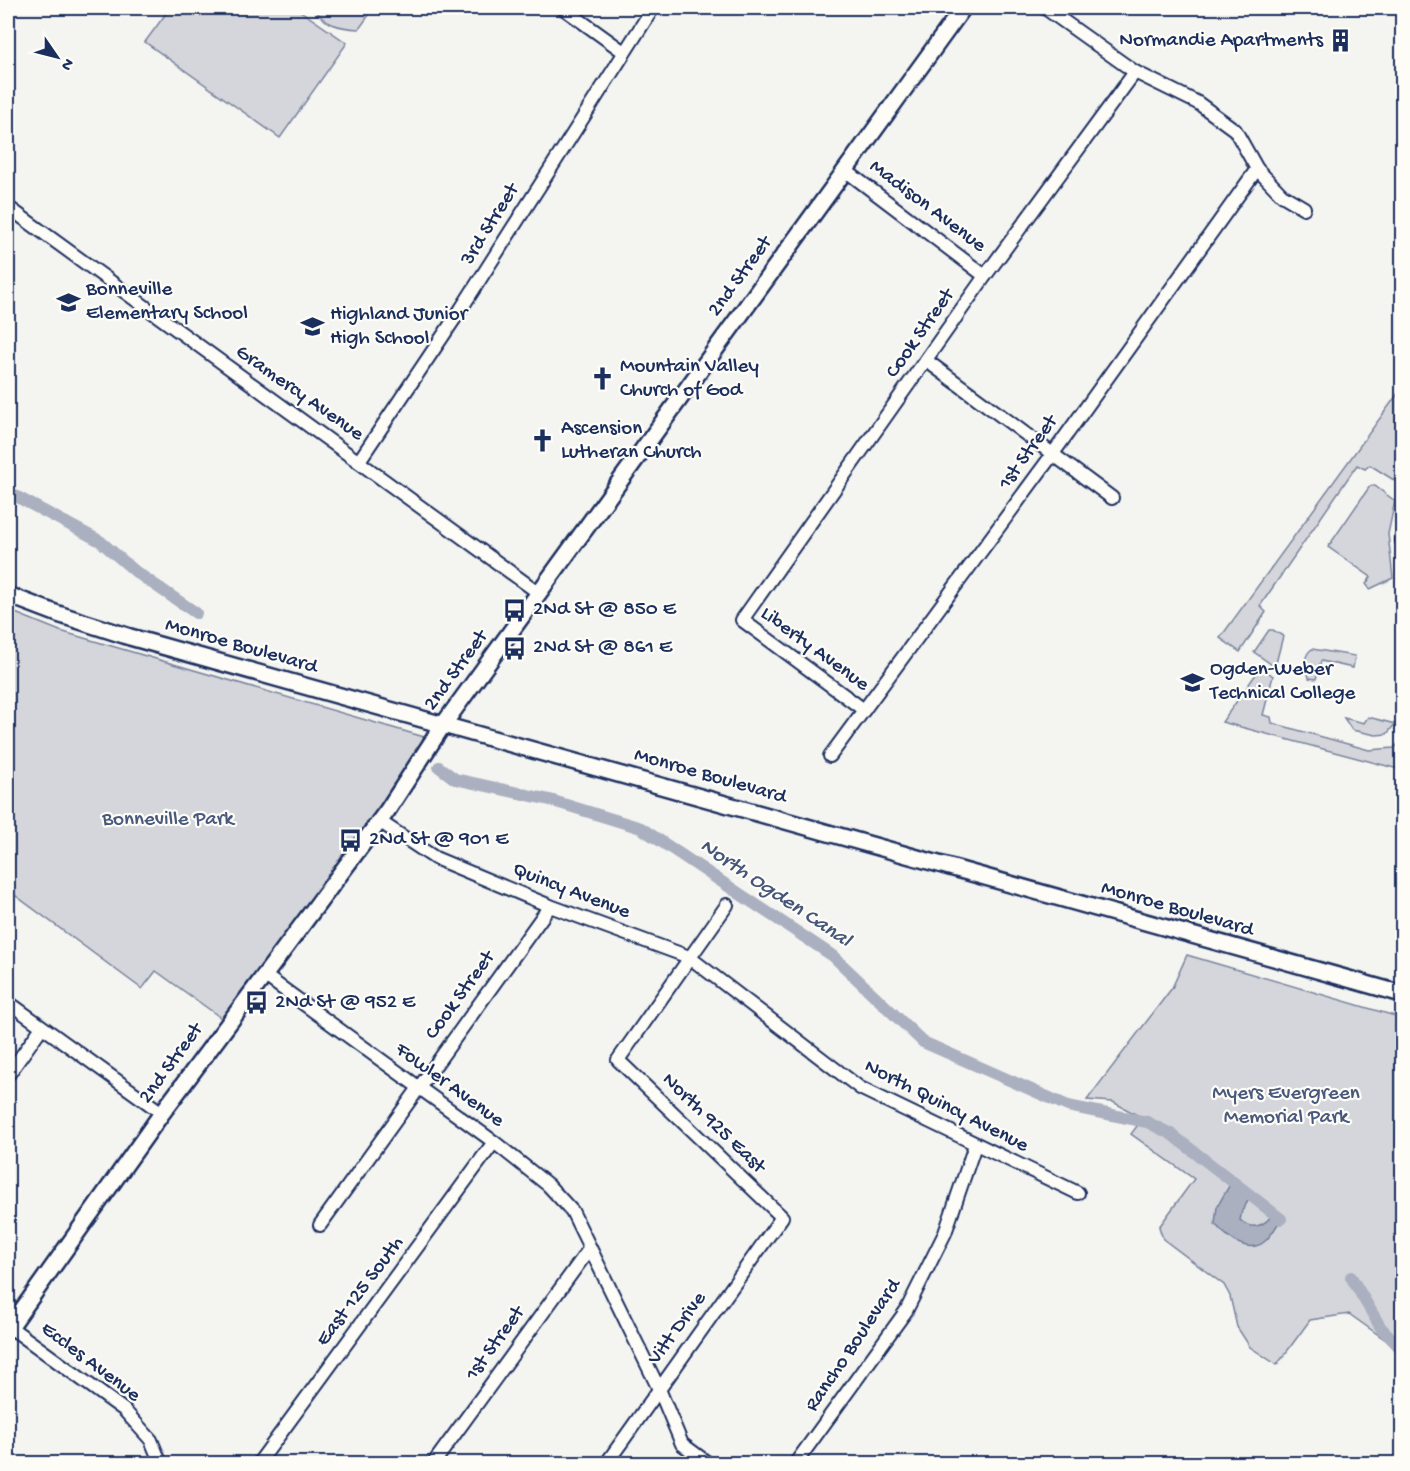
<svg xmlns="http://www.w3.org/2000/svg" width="1410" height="1471" viewBox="0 0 1410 1471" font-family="'Gochi Hand',sans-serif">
	<rect width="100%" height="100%" fill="#f4f4f1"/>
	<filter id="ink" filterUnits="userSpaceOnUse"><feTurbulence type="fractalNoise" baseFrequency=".0167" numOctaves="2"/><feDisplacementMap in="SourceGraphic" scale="12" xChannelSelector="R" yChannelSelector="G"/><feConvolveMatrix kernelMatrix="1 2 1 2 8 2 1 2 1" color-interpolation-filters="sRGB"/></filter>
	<g filter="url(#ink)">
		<g fill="#d4d6db" stroke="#78829c" stroke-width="1.5">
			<polygon points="170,8 296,8 347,43 280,138 145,42"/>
			<path d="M315,8H374L359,29C342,28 322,25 315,8Z"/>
			<polygon points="1399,392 1402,394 1402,482 1400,484 1370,465 1365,469 1357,465 1260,606 1266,612 1240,652 1220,638"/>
			<polygon points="1370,486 1375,486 1395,501 1388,534 1393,578 1370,589 1366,584 1371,577 1328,547"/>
			<polygon points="8,610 60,631 431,739 224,1020 156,971 142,989 8,890"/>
			<polygon points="1269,630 1273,630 1283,636 1275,667 1254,652"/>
			<path d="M1312,649L1355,656L1353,668L1321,661L1316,679L1309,678C1307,667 1301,657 1312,649Z"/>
			<polygon points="1261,667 1273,676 1263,715 1271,717 1272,723 1369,750 1394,748 1402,740 1402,770 1222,722"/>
			<polygon points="1368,717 1395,724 1387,734 1376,735 1352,730 1344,718 1364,723"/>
			<polygon points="1187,955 1402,1018 1402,1357 1387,1341 1349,1314 1310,1320 1277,1365 1250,1347 1237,1327 1230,1296 1224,1285 1163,1239 1159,1227 1194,1179 1131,1134 1143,1118 1113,1102 1087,1100 1172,988"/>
		</g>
		<path fill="#aab0bf" stroke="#717c98" stroke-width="1.5" d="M1232,1181L1251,1196L1242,1211L1240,1220C1253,1232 1265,1225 1274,1213L1281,1219C1277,1225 1271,1237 1264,1242C1247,1255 1226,1236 1215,1224L1217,1207Z"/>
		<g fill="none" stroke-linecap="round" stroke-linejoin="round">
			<g stroke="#aab0bf" stroke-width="12">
				<polyline points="8,492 100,541 136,572 196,613"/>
				<polyline points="439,767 455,779 550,800 641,828 833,956 923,1042 1068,1106 1147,1122 1171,1134 1281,1219"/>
				<polyline points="1351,1277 1381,1328 1402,1349"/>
			</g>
			<defs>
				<g id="minor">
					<polyline points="563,8 624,52"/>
					<polyline points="1045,8 1135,72 1198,103 1235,130 1257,169 1282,195 1304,208"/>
					<polyline points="845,170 985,276"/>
					<polyline points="8,207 539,593"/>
					<polyline points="927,361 1112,498"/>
					<polyline points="359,461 461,309 653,8"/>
					<polyline points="1402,539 1402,541"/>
					<polyline points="864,710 742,620 985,276 1135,72"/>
					<polyline points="830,756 1052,455 1257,169"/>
					<polyline points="379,821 435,858 550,906 689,957 860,1088 1078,1193"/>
					<polyline points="264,975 494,1142 548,1185 572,1211 659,1389 682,1444 709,1464"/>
					<polyline points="8,1002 162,1113"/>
					<polyline points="8,1075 42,1027"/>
					<polyline points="320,1225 550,906"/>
					<polyline points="10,1327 124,1410 151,1440 161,1464"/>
					<polyline points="258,1464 494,1142"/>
					<polyline points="433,1464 590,1248"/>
					<polyline points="606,1464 782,1217 618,1060 727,905"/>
					<polyline points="795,1464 906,1311 945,1233 975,1145"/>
				</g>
				<g id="major">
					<polyline points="8,595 58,614 130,637 1402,994"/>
					<polyline points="8,1330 162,1113 387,811 443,725 963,8"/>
				</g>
			</defs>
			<use href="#minor" stroke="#1b2f5e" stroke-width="16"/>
			<use href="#major" stroke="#1b2f5e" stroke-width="20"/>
			<use href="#minor" stroke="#fdfcf7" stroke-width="12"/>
			<use href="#major" stroke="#fdfcf7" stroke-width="15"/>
		</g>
	</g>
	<defs>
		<symbol id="building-bare" viewBox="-9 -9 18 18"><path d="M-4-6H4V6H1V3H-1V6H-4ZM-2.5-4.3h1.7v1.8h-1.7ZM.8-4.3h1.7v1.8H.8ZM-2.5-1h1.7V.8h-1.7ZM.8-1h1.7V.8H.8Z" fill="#1b2f5e" stroke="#fdfcf7" stroke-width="2.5" paint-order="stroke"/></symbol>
		<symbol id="school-bare" viewBox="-9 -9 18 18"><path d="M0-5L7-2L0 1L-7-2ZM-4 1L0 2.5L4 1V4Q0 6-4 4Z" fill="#1b2f5e" stroke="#fdfcf7" stroke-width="2.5" paint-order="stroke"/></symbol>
		<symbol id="church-bare" viewBox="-9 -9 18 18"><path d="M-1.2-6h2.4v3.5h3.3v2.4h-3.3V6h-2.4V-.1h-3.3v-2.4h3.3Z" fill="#1b2f5e" stroke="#fdfcf7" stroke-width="2.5" paint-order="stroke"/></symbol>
		<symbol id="bus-bare" viewBox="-9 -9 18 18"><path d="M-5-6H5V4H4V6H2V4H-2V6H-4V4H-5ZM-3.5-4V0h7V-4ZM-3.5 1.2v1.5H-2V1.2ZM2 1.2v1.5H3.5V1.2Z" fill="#1b2f5e" stroke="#fdfcf7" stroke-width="2.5" paint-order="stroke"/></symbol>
		<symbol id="university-bare" viewBox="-9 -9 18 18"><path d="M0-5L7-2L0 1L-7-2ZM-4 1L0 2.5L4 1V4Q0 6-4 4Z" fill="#1b2f5e" stroke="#fdfcf7" stroke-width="2.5" paint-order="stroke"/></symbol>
	</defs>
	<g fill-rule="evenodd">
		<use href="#building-bare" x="1324" y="24" width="33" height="33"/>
		<use href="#school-bare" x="52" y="286" width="33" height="33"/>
		<use href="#school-bare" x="296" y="310" width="33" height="33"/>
		<use href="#church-bare" x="586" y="362" width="33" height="33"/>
		<use href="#church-bare" x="526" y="424" width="33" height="33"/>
		<use href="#bus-bare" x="498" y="594" width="33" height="33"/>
		<use href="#bus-bare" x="498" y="632" width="33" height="33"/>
		<use href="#university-bare" x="1176" y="666" width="33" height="33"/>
		<use href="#bus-bare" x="334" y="824" width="33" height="33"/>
		<use href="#bus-bare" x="240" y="986" width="33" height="33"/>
	</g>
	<g text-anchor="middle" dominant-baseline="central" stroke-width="4.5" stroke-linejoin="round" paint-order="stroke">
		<g font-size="21" fill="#1b2f5e" stroke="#fdfcf7" text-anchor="start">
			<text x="1323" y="41" text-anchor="end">Normandie Apartments</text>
			<text x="86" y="290">Bonneville<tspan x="86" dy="24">Elementary School</tspan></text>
			<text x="330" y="315">Highland Junior<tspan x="330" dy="24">High School</tspan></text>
			<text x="620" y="367">Mountain Valley<tspan x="620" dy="24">Church of God</tspan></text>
			<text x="561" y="429">Ascension<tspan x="561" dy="24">Lutheran Church</tspan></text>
			<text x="533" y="610">2Nd St @ 850 E</text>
			<text x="533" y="648">2Nd St @ 861 E</text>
			<text x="1210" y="670">Ogden-Weber<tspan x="1210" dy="24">Technical College</tspan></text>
			<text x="369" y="840">2Nd St @ 901 E</text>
			<text x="275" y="1003">2Nd St @ 952 E</text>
		</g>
		<g font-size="21" fill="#1b2f5e" stroke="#fdfcf7">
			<text transform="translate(927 207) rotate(37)">Madison Avenue</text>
			<text transform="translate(491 225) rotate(-58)">3rd Street</text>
			<text transform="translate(741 277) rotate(-54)">2nd Street</text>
			<text transform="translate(921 334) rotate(-55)">Cook Street</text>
			<text transform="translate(299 394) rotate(35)">Gramercy Avenue</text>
			<text transform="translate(1029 453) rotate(-54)">1st Street</text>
			<text transform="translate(241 647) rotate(16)">Monroe Boulevard</text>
			<text transform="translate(814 650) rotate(36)">Liberty Avenue</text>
			<text transform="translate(457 671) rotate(-54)">2nd Street</text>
			<text transform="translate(710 777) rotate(16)">Monroe Boulevard</text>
			<text transform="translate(571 892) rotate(21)">Quincy Avenue</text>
			<text transform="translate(1177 910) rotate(16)">Monroe Boulevard</text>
			<text transform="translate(461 996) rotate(-54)">Cook Street</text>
			<text transform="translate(172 1064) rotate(-54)">2nd Street</text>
			<text transform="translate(449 1086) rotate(36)">Fowler Avenue</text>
			<text transform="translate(946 1107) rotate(27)">North Quincy Avenue</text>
			<text transform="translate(713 1124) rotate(44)">North 925 East</text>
			<text transform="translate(361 1292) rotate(-53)">East 125 South</text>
			<text transform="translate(678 1329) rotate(-54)">Vitt Drive</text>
			<text transform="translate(496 1344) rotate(-54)">1st Street</text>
			<text transform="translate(854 1346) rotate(-56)">Rancho Boulevard</text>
			<text transform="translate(90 1363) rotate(37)">Eccles Avenue</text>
		</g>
		<g font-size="21" fill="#49597d" stroke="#fdfcf7">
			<text x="168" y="820">Bonneville Park</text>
			<text x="1286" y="1094">Myers Evergreen<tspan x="1286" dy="24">Memorial Park</tspan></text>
		</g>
		<g font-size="22" font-style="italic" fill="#46567b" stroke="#fdfcf7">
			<text transform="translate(775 894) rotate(34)">North Ogden Canal</text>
		</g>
	</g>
	<rect width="1410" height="1471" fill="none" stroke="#fdfcf7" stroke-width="30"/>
	<rect x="15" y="15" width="1380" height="1441" fill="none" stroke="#1b2f5e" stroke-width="2" filter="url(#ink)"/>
	<g transform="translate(57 57) rotate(125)" stroke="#fdfcf7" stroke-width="4.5" paint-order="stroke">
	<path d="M0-4.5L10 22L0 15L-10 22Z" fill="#1b2f5e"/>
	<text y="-9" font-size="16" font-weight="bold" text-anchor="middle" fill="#1b2f5e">N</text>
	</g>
</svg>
